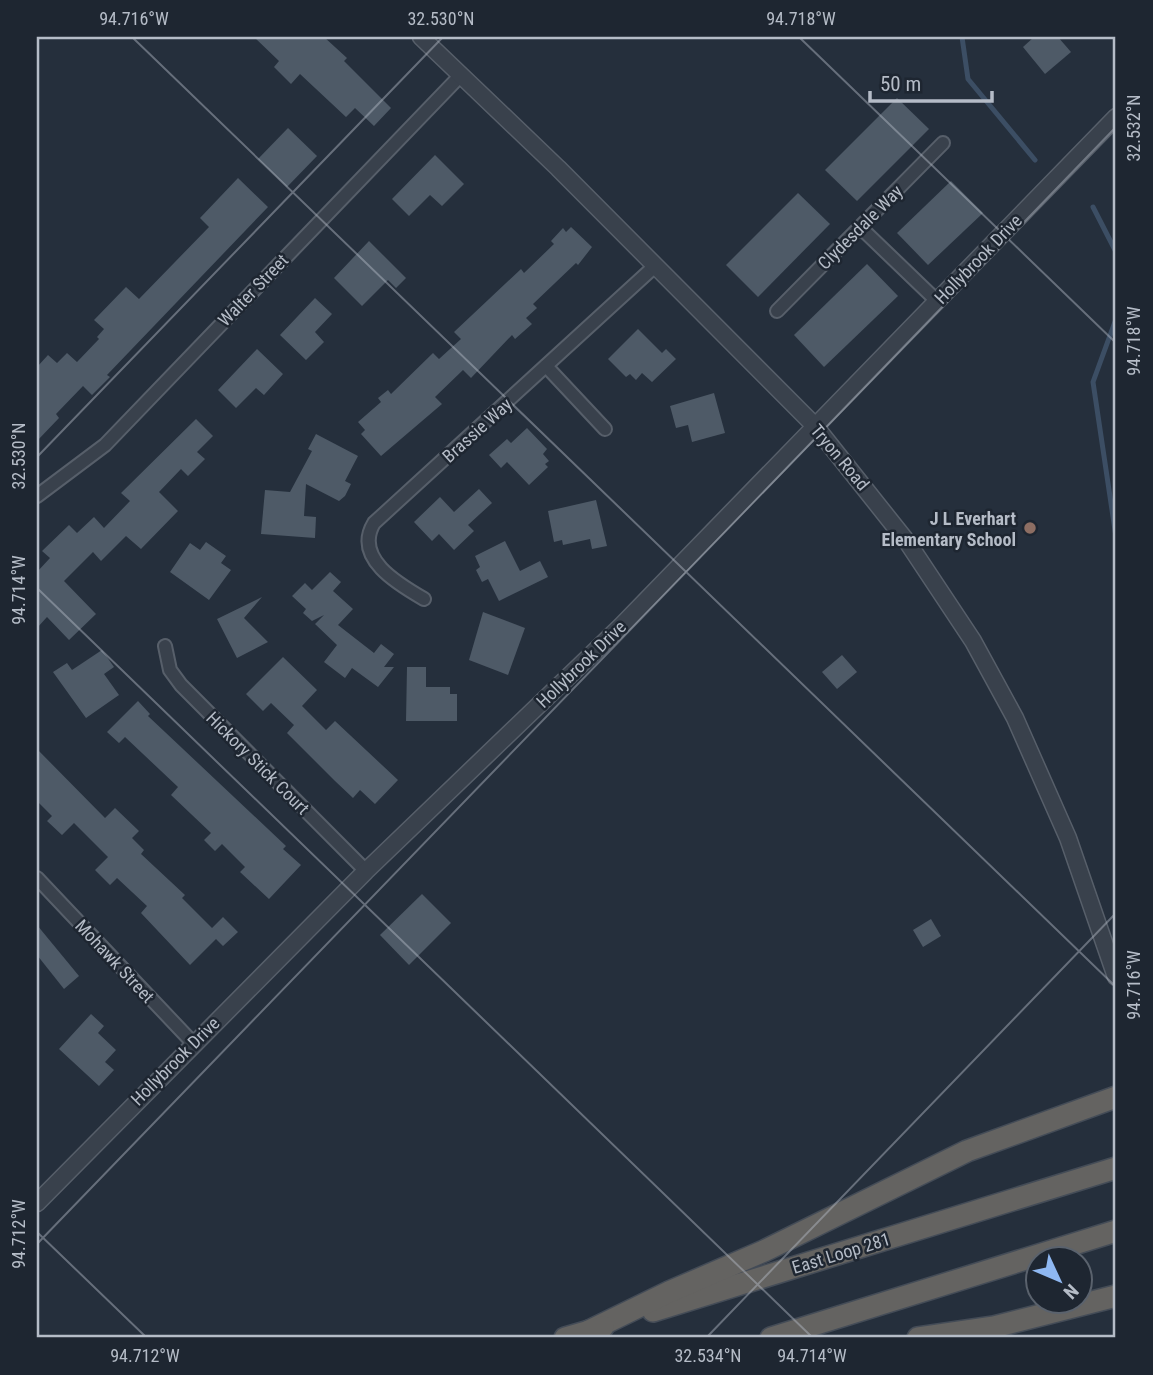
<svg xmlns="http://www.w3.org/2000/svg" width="1153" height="1375" viewBox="0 0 1153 1375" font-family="'Roboto Condensed',sans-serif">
	<rect width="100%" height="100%" fill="#252f3c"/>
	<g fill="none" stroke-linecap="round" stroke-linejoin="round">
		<g stroke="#3c4e64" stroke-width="5">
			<polyline points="962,37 968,79 1035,160"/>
			<polyline points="1093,207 1116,252"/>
			<polyline points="1116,319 1093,382 1116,537"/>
		</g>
	</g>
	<g fill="#4e5a67">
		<polygon points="254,37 324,37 347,58 344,61 391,108 374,126 355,108 346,117 300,74 291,84 274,67 279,61"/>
		<polygon points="1034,37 1058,37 1071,52 1045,74 1023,47"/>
		<polygon points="897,98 929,129 857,201 825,170"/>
		<polygon points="288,128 317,156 287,187 258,159"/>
		<polygon points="435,155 464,184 442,206 430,195 409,216 392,199"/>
		<polygon points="238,178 268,207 107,375 110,377 92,395 83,386 56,414 59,418 37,441 37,367 48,355 57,363 67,353 77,362 99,339 97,337 104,329 94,320 126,287 139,299 209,227 200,218"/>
		<polygon points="951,181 983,213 928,265 897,233"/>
		<polygon points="798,193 830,224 758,297 726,265"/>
		<polygon points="571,227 592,247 578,265 576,263 533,304 537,308 526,318 532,324 515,339 512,335 471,378 463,370 435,397 442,404 381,456 361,434 365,430 358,422 381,402 378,398 388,390 391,394 433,353 439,359 461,339 454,332 521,269 524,273 554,244 551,241 563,228 566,232"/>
		<polygon points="369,241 406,278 396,288 388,280 362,306 334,278"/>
		<polygon points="867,264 898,296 824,367 794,335"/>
		<polygon points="315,298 332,314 315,332 324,342 306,360 280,335"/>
		<polygon points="638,329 662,353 666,349 676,359 652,382 642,373 636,380 630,374 626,377 608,359"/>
		<polygon points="257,349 283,374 264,395 256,388 236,408 218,390"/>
		<polygon points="714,393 725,433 692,442 688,425 676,428 670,406"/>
		<polygon points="196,419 213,436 197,452 205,459 188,476 181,469 159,492 178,511 141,549 126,536 101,561 93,552 64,581 96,614 69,640 47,617 37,628 37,572 50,558 42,551 69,525 77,533 94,517 104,528 130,501 121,493"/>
		<polygon points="527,428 547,449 543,454 549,461 545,464 548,467 529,485 507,462 501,468 489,455 507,439 511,443"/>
		<polygon points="316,434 358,456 345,481 351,484 345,496 339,501 306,484 304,516 316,517 315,538 261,534 265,490 290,492 312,451 308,449"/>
		<polygon points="479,489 492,503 468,525 474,531 454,550 439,534 432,541 414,522 440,497 454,512"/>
		<polygon points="596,500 607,546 592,549 590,539 563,545 562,540 554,542 548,511"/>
		<polygon points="505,541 520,571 540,561 548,577 499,601 488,579 482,582 476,570 480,567 475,556"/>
		<polygon points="206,542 226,556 221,563 231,570 209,600 170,572 190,543 200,550"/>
		<polygon points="330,572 341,582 333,591 353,609 338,625 374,653 381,644 394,654 384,667 394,667 378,687 352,668 345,678 324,662 337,645 315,624 324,615 312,621 303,613 306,609 292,596 305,583 312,590"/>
		<polygon points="262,597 244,618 268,642 237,658 217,619"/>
		<polygon points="483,612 525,628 508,675 469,660"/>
		<polygon points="102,650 114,667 104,674 119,695 86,718 53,672 67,663 72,670"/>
		<polygon points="842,655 857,672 837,689 822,672"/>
		<polygon points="283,657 317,690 302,706 326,730 335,721 398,780 375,804 360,790 353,798 335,781 287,733 294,725 271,703 263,711 246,694"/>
		<polygon points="407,667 426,667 426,687 450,687 450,694 457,694 457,721 406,721"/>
		<polygon points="138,701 150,714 148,716 286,846 283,849 301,865 269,899 240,872 245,867 222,844 215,851 204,840 211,833 171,795 178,787 125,737 119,743 107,732"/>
		<polygon points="37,749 105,818 115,808 139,831 132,838 144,850 141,854 185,895 182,898 212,928 223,917 238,932 223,946 216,939 190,965 141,913 147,906 117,878 110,885 95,870 108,857 74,823 62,835 47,821 52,816 37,801"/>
		<polygon points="422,894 451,923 409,965 380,935"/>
		<polygon points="931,919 941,936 923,947 913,930"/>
		<polygon points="37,925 79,976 64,989 37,955"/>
		<polygon points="91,1014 104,1026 98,1033 116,1050 105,1062 114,1070 99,1086 59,1049"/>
	</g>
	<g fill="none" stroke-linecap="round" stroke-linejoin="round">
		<defs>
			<g id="minor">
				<polyline points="860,227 937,301"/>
				<polyline points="777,311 943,143"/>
				<polyline points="546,366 605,429"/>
				<polyline points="37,496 105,445 461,75"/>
				<path d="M424,599C398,584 353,558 374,523L655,266"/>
				<polyline points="165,646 170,670 181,685 366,871"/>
				<polyline points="37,878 193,1043"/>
			</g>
			<g id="tertiary">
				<polyline points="421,37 558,168 815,426 908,543 973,641 1015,718 1068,838 1116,977"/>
				<polyline points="37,1203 366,871 621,626 1116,117"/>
			</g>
			<g id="trunk">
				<polyline points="653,1311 1116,1168"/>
				<polyline points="589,1331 669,1292 764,1251 967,1151 1116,1097"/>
				<polyline points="565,1338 603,1327"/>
				<polyline points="771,1338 1116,1231"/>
				<polyline points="918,1338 994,1327 1116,1296"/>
			</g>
		</defs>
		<use href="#minor" stroke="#575f6a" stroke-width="16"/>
		<use href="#tertiary" stroke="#575f6a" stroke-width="19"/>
		<use href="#trunk" stroke="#444c57" stroke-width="24"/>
		<use href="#minor" stroke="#39414c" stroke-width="12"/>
		<use href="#tertiary" stroke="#39414c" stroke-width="16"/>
		<use href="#trunk" stroke="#646361" stroke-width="21"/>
	</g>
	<path fill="none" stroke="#b5bcc7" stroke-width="2" stroke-opacity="0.45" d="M132,37L1116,987M799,37L1116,343M37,457L443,37M37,588L813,1338M37,1232L147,1338M37,1244L1116,127M706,1338L1116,913"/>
	<circle fill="#8d6e63" stroke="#1e2631" stroke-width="2.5" cx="1030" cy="528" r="7"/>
	<g text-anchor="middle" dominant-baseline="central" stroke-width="5" stroke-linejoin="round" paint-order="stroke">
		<g font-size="18" fill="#b5bcc7" stroke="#1e2631">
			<text transform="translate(860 227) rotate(-45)">Clydesdale Way</text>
			<text transform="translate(978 259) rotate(-46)">Hollybrook Drive</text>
			<text transform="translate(253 290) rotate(-46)">Walter Street</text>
			<text transform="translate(477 430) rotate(-42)">Brassie Way</text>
			<text transform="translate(840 457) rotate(50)">Tryon Road</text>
			<text transform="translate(581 664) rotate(-44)">Hollybrook Drive</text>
			<text transform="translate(258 763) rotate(45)">Hickory Stick Court</text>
			<text transform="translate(115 961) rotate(47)">Mohawk Street</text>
			<text transform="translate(175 1061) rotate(-45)">Hollybrook Drive</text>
			<text transform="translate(841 1253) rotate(-17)">East Loop 281</text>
		</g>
		<g font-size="18" font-weight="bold" fill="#b5bcc7" stroke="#1e2631" text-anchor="end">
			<text x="1016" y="518">J L Everhart<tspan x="1016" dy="21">Elementary School</tspan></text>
		</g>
	</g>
	<rect width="1153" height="1375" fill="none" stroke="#1e2631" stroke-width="77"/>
	<g transform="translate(1059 1280) rotate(134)"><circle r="33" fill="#1e2631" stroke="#5a626d" stroke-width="2"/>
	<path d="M0-5L12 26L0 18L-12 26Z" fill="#8fb8f2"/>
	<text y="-10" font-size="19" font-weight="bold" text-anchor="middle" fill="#b5bcc7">N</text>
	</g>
	<path d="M870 91v10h122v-10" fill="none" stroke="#b5bcc7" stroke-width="3.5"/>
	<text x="880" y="91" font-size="21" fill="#b5bcc7" stroke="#1e2631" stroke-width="5" paint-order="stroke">50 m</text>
	<rect x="38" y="38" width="1076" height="1298" fill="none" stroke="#b5bcc7" stroke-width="2.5"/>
	<g font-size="18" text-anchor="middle" fill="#b5bcc7">
		<text x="134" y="25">94.716°W</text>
		<text x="441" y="25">32.530°N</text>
		<text x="801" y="25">94.718°W</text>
		<text transform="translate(1134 128) rotate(-90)" y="6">32.532°N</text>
		<text transform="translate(1134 341) rotate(-90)" y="6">94.718°W</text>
		<text transform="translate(19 456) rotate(-90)" y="6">32.530°N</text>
		<text transform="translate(19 590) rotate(-90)" y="6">94.714°W</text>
		<text transform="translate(1134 985) rotate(-90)" y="6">94.716°W</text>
		<text transform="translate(19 1234) rotate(-90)" y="6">94.712°W</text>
		<text x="145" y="1362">94.712°W</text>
		<text x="708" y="1362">32.534°N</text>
		<text x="812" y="1362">94.714°W</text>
	</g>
</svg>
